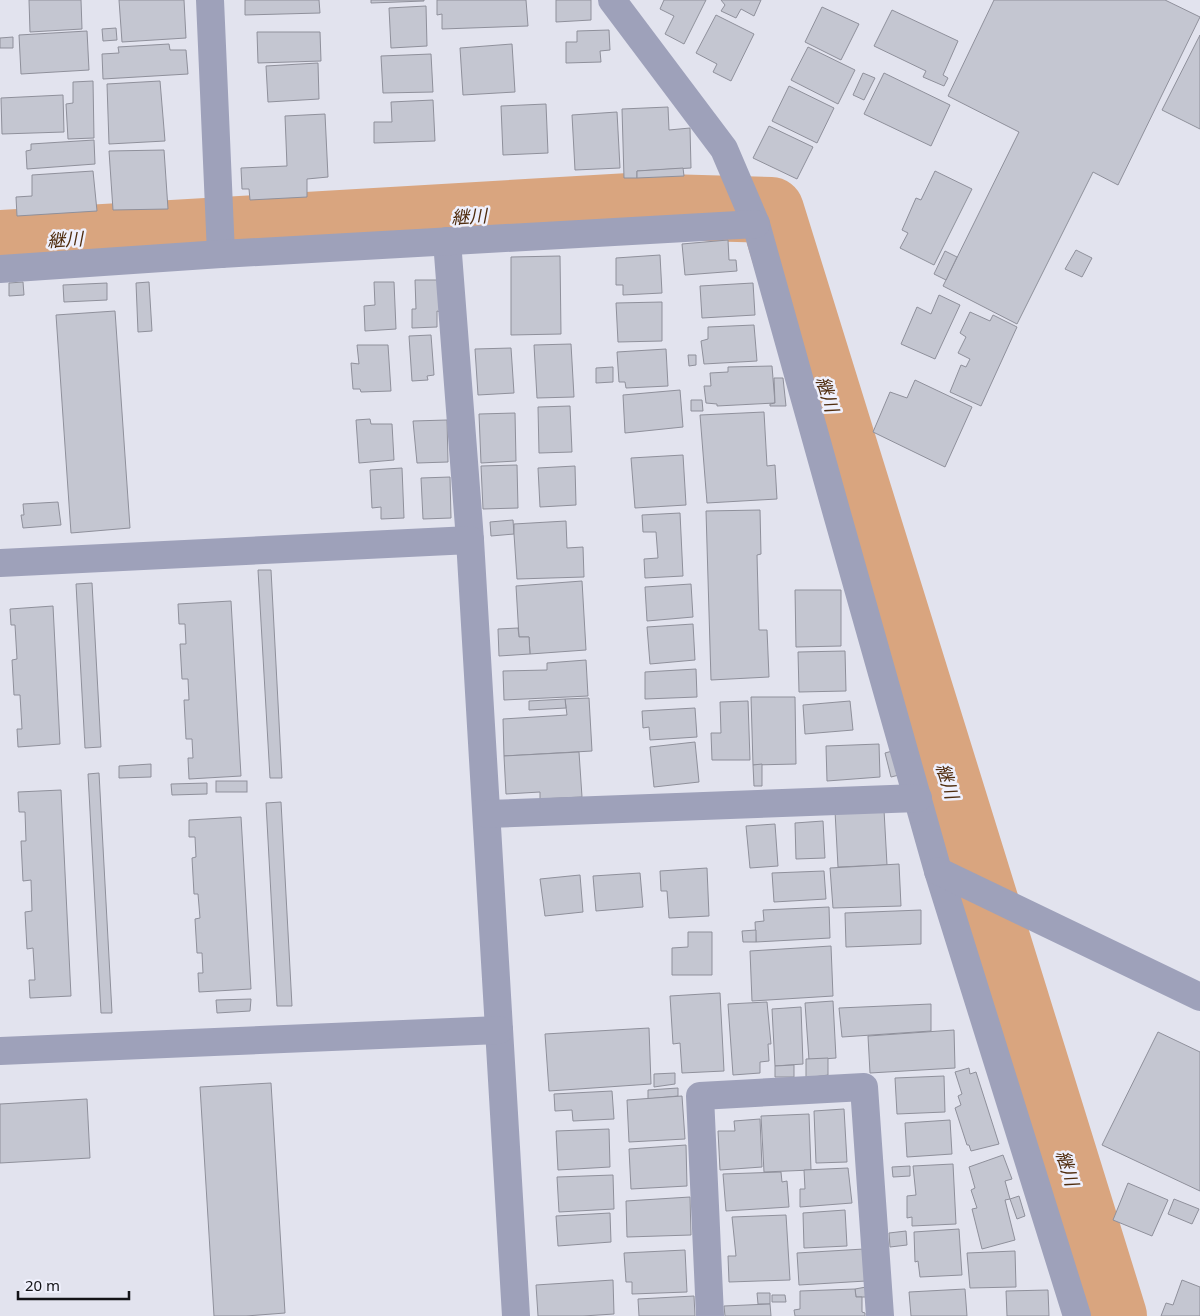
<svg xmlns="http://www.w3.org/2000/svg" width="1200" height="1316" viewBox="0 0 1200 1316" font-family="'Noto Sans','Noto Sans JP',sans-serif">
	<rect width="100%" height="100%" fill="#e2e3ee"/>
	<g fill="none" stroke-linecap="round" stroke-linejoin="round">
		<polyline stroke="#d9a57f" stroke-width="66" points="0,243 630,206 771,210 1114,1316"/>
	</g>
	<g fill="#c4c6d1" stroke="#8f909b">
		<polygon points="29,0 81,0 82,29 30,32"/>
		<polygon points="119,0 184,0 186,38 122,42"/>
		<polygon points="245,0 319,0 320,13 245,15"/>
		<polygon points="371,0 424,0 424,1 371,3"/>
		<polygon points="437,0 526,0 528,26 442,29 442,14 437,15"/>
		<polygon points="556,0 591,0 591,20 556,22"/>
		<polygon points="664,0 706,0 684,44 665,34 674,16 660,9"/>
		<polygon points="721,0 761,0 754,16 741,9 736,18 721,11 725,5"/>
		<polygon points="994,0 1165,0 1200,17 1118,185 1093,172 1017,324 943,286 1019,132 948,96"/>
		<polygon points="426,6 427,46 391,48 389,8"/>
		<polygon points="822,7 859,24 841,60 805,42"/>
		<polygon points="892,10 958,41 943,75 948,78 944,86 923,77 926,71 874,46"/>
		<polygon points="716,15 754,34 731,81 713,72 717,64 696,53"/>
		<polygon points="116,28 117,40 103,41 102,29"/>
		<polygon points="609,30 610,50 600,51 601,62 566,63 566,42 577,42 577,31"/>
		<polygon points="87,31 89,70 21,74 19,35"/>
		<polygon points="257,32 320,32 321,61 258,63"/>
		<polygon points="1200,35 1200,129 1162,110"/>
		<polygon points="13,37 13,48 0,48 0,38"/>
		<polygon points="169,44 170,50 186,50 188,74 103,79 102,54 119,53 118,47"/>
		<polygon points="512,44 515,92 463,95 460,48"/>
		<polygon points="808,47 855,70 838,104 791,80"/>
		<polygon points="431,54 433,92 383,93 381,56"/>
		<polygon points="318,63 319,99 268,102 266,66"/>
		<polygon points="863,73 875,78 864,100 853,95"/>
		<polygon points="884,73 950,105 931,146 864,114"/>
		<polygon points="93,81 94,138 68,139 66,104 73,103 73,82"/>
		<polygon points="160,81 165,141 109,144 107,84"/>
		<polygon points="789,86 834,108 817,143 772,121"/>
		<polygon points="63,95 64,132 2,134 1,98"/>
		<polygon points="433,100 435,141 374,143 374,122 392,122 391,102"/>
		<polygon points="546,104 548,153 503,155 501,106"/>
		<polygon points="668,107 669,130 690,128 691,168 637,171 637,178 624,178 622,109"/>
		<polygon points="617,112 620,168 575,170 572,115"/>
		<polygon points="325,114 328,177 307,179 307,197 250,200 249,189 242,189 241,168 287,166 285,116"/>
		<polygon points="769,126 813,147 797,179 753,158"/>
		<polygon points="94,140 95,164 27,169 26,151 31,150 31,144"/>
		<polygon points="164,150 168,209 113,210 109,151"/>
		<polygon points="683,168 684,176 637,178 637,171"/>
		<polygon points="93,171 97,211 17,216 16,197 32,196 32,175"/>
		<polygon points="935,171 972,189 934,265 900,248 908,233 902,230 916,198 921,200"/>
		<polygon points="728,240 729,260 736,260 737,271 685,275 682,244"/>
		<polygon points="1076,250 1092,258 1082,277 1065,269"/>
		<polygon points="945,251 957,257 946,280 934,274"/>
		<polygon points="660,255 662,293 623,295 623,285 616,285 616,258"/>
		<polygon points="560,256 561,334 511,335 511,257"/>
		<polygon points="415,280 441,280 441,312 437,311 437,327 412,328 412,309 416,309"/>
		<polygon points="23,282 24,295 9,296 9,283"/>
		<polygon points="149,282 152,331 138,332 136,283"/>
		<polygon points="374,282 394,282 396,329 365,331 364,306 375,305"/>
		<polygon points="107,283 107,300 64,302 63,285"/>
		<polygon points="753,283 755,315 702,318 700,286"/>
		<polygon points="939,295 960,305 935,359 901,344 917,307 931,314"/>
		<polygon points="662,302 662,341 618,342 616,303"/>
		<polygon points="115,311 130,528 71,533 56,315"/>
		<polygon points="970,312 990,321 993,315 1017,327 981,406 950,392 961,365 966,367 970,359 958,353 966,337 960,333"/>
		<polygon points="754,325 757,361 704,364 701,341 708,339 708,327"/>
		<polygon points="431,335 434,375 427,376 428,380 412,381 409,336"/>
		<polygon points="571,344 574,397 537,398 534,345"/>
		<polygon points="357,345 388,345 391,391 361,392 360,389 353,389 351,363 359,364"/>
		<polygon points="511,348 514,393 478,395 475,349"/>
		<polygon points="666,349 668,386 626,388 625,382 619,382 617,352"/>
		<polygon points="688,355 696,355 696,365 689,366"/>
		<polygon points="772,366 775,403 717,406 717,404 706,403 704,386 711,386 710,373 728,372 728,367"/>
		<polygon points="613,367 613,382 596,383 596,368"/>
		<polygon points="774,378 783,378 786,406 770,406 770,404 775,403"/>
		<polygon points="915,380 972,407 945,467 873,432 890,392 907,398"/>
		<polygon points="680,390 683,427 625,433 623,395"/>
		<polygon points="691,400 702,400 703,411 691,411"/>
		<polygon points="570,406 572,452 539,453 538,407"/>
		<polygon points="764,412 767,466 775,465 777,499 707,503 700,415"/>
		<polygon points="515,413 516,461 481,463 479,414"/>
		<polygon points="370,419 371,424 392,424 394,460 359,463 356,420"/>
		<polygon points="447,420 448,462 417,463 413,421"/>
		<polygon points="683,455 686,505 635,508 631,458"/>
		<polygon points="517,465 518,508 483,509 481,466"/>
		<polygon points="575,466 576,505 540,507 538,468"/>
		<polygon points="402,468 404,518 381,519 381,507 372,508 370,470"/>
		<polygon points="450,477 451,518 423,519 421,478"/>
		<polygon points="58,502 61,525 23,528 21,515 24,515 23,504"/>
		<polygon points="760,510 761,554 757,555 759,630 767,630 769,677 711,680 706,511"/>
		<polygon points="680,513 683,576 645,578 644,559 658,558 656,532 643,532 642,515"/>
		<polygon points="513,520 514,534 491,536 490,522"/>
		<polygon points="566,521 567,548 583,547 584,577 517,579 514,534 514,524"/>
		<polygon points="258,570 271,570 282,778 270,778"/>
		<polygon points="582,581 586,650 530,654 529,637 519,637 516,586"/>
		<polygon points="92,583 101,747 85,748 76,584"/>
		<polygon points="691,584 693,617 647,621 645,587"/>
		<polygon points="795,590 841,590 841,646 796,647"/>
		<polygon points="231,601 241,776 189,779 188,758 193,758 192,739 186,739 184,700 189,700 188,679 182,679 180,644 186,644 185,624 179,624 178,604"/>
		<polygon points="53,606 60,744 18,747 17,729 22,729 20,695 14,695 12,660 17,659 15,625 11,625 10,609"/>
		<polygon points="693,624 695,660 650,664 647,627"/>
		<polygon points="518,628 519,637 529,637 530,654 499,656 498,629"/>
		<polygon points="845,651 846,691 799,692 798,652"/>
		<polygon points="586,660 588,696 504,700 503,671 547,670 547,663"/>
		<polygon points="696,669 697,697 645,699 645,672"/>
		<polygon points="751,697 795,697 796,764 753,765"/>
		<polygon points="589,698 592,751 504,756 503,719 567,715 565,699"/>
		<polygon points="565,699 566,708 529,710 529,701"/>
		<polygon points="748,701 750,760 712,760 711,733 721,733 720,702"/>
		<polygon points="850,701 853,730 805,734 803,705"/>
		<polygon points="695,708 697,737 650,740 649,727 643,728 642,711"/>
		<polygon points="695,742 699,782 654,787 650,747"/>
		<polygon points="879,744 880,777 827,781 826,746"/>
		<polygon points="896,750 903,774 891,777 885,753"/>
		<polygon points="579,752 582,797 540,799 540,792 506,794 504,756"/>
		<polygon points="151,764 151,777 119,778 119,766"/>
		<polygon points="762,764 762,786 754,786 753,765"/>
		<polygon points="99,773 112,1013 101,1013 88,774"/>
		<rect x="216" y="781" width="31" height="11"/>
		<polygon points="207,783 207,794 172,795 171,784"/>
		<polygon points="61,790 71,996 30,998 29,980 35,980 33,948 27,949 25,912 32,911 31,880 23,881 21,841 26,841 25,812 19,812 18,792"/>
		<polygon points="281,802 292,1006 277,1006 266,803"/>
		<polygon points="884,810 887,865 838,867 835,811"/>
		<polygon points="241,817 251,989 199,992 198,973 203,973 202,953 197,953 195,919 200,918 198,894 194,894 192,858 196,857 195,837 189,837 189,820"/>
		<polygon points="823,821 825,858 796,859 795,823"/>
		<polygon points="775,824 778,866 750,868 746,826"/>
		<polygon points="899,864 901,906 833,908 830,868"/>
		<polygon points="707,868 709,916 669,918 667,891 661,891 660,871"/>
		<polygon points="824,871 826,899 774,902 772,873"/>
		<polygon points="640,873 643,907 596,911 593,876"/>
		<polygon points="580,875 583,912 545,916 540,879"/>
		<polygon points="829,907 830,938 756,942 755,922 764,921 763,910"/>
		<polygon points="921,910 921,944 846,947 845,913"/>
		<polygon points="756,930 756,942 743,942 742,931"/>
		<polygon points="688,932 712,932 712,975 672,975 672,948 688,947"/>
		<polygon points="831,946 833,996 752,1001 750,951"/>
		<polygon points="720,993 724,1071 682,1073 680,1043 673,1044 670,996"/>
		<polygon points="251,999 250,1011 217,1013 216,1000"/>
		<polygon points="833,1001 836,1058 809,1060 805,1003"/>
		<polygon points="767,1002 771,1044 768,1044 769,1061 760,1062 760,1073 733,1075 728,1004"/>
		<polygon points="931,1004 931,1031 842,1037 839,1008"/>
		<polygon points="801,1007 803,1064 775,1066 772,1009"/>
		<polygon points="649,1028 651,1084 549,1091 545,1034"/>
		<polygon points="954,1030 955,1068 870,1073 868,1036"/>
		<polygon points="1158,1032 1200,1052 1200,1191 1102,1145"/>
		<polygon points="828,1058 828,1075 806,1078 806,1059"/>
		<polygon points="794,1065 794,1077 775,1077 775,1066"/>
		<polygon points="969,1068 970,1074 976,1072 999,1144 971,1151 969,1145 967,1145 955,1108 961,1105 958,1096 962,1094 955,1072"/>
		<polygon points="675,1073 675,1084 654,1087 654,1074"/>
		<polygon points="944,1076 945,1112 897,1114 895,1078"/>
		<polygon points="271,1083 285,1313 246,1316 214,1316 200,1087"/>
		<polygon points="678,1088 678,1096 648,1099 648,1090"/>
		<polygon points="612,1091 614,1119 573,1121 572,1110 555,1111 554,1094"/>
		<polygon points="682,1096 685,1139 629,1142 627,1100"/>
		<polygon points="87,1099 90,1158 0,1163 0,1104"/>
		<polygon points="844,1109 847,1162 816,1163 814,1111"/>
		<polygon points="809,1114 811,1170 764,1172 761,1116"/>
		<polygon points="760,1119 762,1167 720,1170 718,1131 735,1131 734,1121"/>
		<polygon points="950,1120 952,1154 907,1157 905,1123"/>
		<polygon points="609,1129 610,1167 558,1170 556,1131"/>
		<polygon points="686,1145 687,1186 631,1189 629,1149"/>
		<polygon points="1003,1155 1012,1179 1005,1181 1010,1199 1005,1200 1015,1240 982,1249 972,1209 977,1208 971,1190 975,1188 969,1167"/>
		<polygon points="953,1164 956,1224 912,1226 912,1217 907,1218 907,1196 916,1195 913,1166"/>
		<polygon points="910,1166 910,1176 893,1177 892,1167"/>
		<polygon points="848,1168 852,1203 800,1207 800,1189 805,1189 804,1170"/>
		<polygon points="781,1172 782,1182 787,1181 789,1207 726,1211 723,1174"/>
		<polygon points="613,1175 614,1209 559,1212 557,1177"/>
		<polygon points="1128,1183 1168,1200 1152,1236 1113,1220"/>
		<polygon points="1019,1196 1025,1216 1017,1219 1010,1199"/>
		<polygon points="690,1197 691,1235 627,1237 626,1201"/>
		<polygon points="1174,1199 1199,1209 1192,1224 1168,1214"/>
		<polygon points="845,1210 847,1246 804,1248 803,1213"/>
		<polygon points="610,1213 611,1242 558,1246 556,1216"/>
		<polygon points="786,1215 790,1280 729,1282 728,1256 736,1256 732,1217"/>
		<polygon points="959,1229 962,1275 920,1277 918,1261 915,1262 914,1232"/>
		<polygon points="906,1231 907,1245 890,1247 889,1233"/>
		<polygon points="864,1249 866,1281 799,1285 797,1253"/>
		<polygon points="685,1250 687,1292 632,1294 632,1282 626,1282 624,1253"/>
		<polygon points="1015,1251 1016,1287 970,1288 967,1253"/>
		<polygon points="613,1280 614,1314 583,1316 538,1316 536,1285"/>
		<polygon points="1182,1280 1200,1287 1200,1316 1161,1316 1166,1303 1173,1305"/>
		<polygon points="866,1287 866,1297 856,1297 855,1289"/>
		<polygon points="855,1289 856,1297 862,1297 862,1312 865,1313 865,1316 795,1316 794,1310 800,1309 800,1291"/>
		<polygon points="965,1289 967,1316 911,1316 909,1292"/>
		<polygon points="1048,1290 1049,1316 1007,1316 1006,1291"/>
		<polygon points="757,1293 770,1293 770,1304 758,1304"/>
		<polygon points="772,1295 785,1295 786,1302 772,1302"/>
		<polygon points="694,1296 695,1316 639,1316 638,1299"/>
		<polygon points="770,1304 771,1316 725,1316 724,1306"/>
	</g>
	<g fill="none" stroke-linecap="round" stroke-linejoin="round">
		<g stroke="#9ea1ba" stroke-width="28">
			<polyline points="210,0 221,254"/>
			<polyline points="612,0 724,149 756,224 837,514 938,871 1077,1316"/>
			<polyline points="447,241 470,540"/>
			<polyline points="0,269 221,254 756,224"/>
			<polyline points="0,563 470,540 516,1316"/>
			<polyline points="487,814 918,798"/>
			<polyline points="938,871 1200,997"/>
			<polyline points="0,1051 499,1030"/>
			<polyline points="710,1316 700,1096 864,1087 880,1316"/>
		</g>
	</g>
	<g text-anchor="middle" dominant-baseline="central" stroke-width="5" stroke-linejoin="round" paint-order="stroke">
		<g font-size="18" font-style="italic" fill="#4f2c0e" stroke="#eff0fc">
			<text transform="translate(469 216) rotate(-3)">継川</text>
			<text transform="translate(65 239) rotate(-3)">継川</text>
			<text transform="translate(828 394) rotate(73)">継川</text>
			<text transform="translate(948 781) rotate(73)">継川</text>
			<text transform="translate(1068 1168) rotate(73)">継川</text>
		</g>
	</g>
	<path d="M18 1291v8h111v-8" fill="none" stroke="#131317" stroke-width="2.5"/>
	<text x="25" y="1291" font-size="15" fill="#131317" stroke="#eff0fc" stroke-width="4" paint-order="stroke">20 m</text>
</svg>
